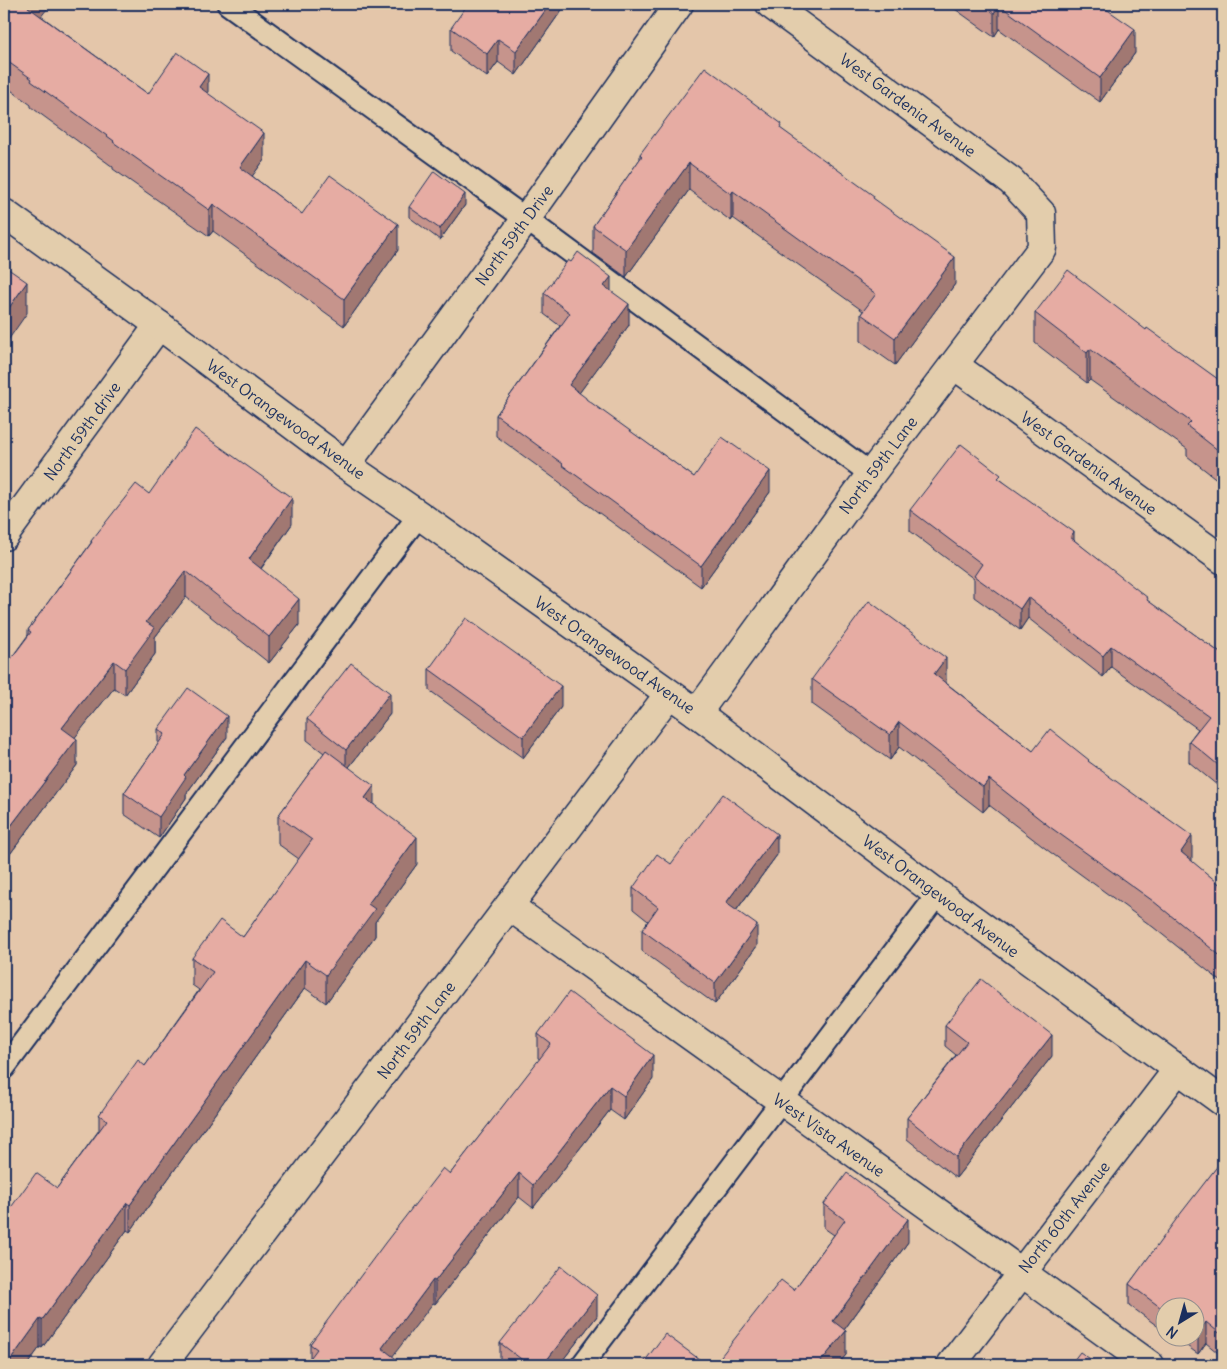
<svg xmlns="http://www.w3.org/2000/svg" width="1227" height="1369" viewBox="0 0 1227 1369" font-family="Delius,sans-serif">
	<rect width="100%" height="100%" fill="#e4c6aa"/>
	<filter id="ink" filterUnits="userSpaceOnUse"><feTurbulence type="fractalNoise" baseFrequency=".02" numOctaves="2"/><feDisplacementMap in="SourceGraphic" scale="10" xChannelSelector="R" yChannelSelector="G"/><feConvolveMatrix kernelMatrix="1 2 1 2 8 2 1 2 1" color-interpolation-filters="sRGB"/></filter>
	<g filter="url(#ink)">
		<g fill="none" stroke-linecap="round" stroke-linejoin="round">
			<defs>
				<g id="service">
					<polyline points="228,4 526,219 871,474"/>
					<polyline points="4,1068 419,515"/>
					<polyline points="582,1365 938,894"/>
				</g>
				<g id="minor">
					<polyline points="954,365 1223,560"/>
					<polyline points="346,465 526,219 679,4"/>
					<polyline points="4,536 159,325"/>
					<polyline points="697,713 871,474 1042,248 1041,213 1011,181 770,4"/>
					<polyline points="509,906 1021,1272 1150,1365"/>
					<polyline points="162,1365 669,694"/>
					<polyline points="951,1365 1178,1069"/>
				</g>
				<polyline id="tertiary" points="4,213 159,325 346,465 419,515 697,713 938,894 1223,1102"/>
			</defs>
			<use href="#service" stroke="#1b2f5e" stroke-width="25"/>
			<use href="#minor" stroke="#1b2f5e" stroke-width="31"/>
			<use href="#tertiary" stroke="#1b2f5e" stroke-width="31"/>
			<use href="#service" stroke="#e3cdac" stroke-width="21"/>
			<use href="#minor" stroke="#e3cdac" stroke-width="28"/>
			<use href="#tertiary" stroke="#e3cdac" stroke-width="28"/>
		</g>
		<g fill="#c6948c" stroke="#1b2f5e">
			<polygon points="4,4 41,16 148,94 208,93 264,160 252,176 302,214 398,250 344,326 213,231 209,236 113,169 113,167 31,107 31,105 4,85"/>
			<polygon points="566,4 516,75 498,62 487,77 451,51 451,28"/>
			<polygon points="948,4 1099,4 1135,53 1100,102 999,29 994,37"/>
			<polygon points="782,130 874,199 955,284 895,365 861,341 861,314 863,311 733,218 731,221 689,190 626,277 593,253 593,226 640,159 640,154"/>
			<polygon points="465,205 440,240 409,217 409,207"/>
			<polygon points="611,292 629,325 579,393 586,400 694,477 770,492 701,587 562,486 562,484 496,436 496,415 560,326 544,314 544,293"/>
			<polygon points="1035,313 1146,330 1222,382 1223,380 1223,484 1187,456 1187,449 1090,380 1087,383 1035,343"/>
			<polygon points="1001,480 1148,601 1223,655 1223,790 1189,762 1189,741 1198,729 1111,667 1103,677 1028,618 1020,630 974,597 974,579 910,531 910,510"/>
			<polygon points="149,494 292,524 261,569 299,625 269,663 186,597 155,637 155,654 125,695 114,688 75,737 77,765 4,862 4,668 28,635 28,630 91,543 91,541"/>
			<polygon points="429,669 561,707 523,758 429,690"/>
			<polygon points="812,679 946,683 1033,751 1089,762 1192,862 1223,887 1223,983 1153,927 1050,852 989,805 983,812 899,747 890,760 812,704"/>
			<polygon points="390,714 349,767 374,805 417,864 375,922 375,936 326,1003 305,988 130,1232 127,1230 42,1348 40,1347 27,1365 4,1365 57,1188 99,1130 99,1115 145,1066 199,990 192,985 192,958 243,937 299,859 278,844 278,816 324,753 307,740 307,719"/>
			<polygon points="158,729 227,737 186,794 186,798 159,838 124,814 124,793 158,744"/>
			<polygon points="777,855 736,911 757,946 715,1004 642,951 642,930 648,921 633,909 633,888 671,864"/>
			<polygon points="945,1025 1052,1056 956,1178 907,1139 907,1118 956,1055 945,1046"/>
			<polygon points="538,1034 653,1079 624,1120 610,1110 533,1208 519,1197 435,1304 433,1303 310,1360 310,1344 450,1174 540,1059 538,1058"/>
			<polygon points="1223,1159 1223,1357 1206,1343 1198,1354 1173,1336 1194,1336 1194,1306 1164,1306 1164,1331 1129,1305 1129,1284"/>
			<polygon points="824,1204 908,1242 844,1330 846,1355 837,1365 714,1365 794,1290 834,1235 824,1228"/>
			<polygon points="597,1316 559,1365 502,1365 500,1364 500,1343"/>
		</g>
		<g fill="#a17872" stroke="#1b2f5e">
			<polygon points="31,4 51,4 28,33 28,7"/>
			<polygon points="550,4 566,4 516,75 516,51"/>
			<polygon points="999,5 999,29 994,37 994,13"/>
			<polygon points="1135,29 1135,53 1100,102 1100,78"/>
			<polygon points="498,39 498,62 487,77 487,54"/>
			<polygon points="208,74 208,101 199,87"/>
			<polygon points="264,133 264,160 240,193 240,167"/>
			<polygon points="689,163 689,190 626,277 626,250"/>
			<polygon points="733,191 733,218 731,221 731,194"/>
			<polygon points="465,194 465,205 440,240 440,229"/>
			<polygon points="213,204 213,231 209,236 209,210"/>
			<polygon points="398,224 398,250 344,326 344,299"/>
			<polygon points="955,257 955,284 895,365 895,338"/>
			<polygon points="611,277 611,298 604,286"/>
			<polygon points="27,282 27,313 4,346 4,315"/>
			<polygon points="629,304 629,325 569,407 569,385"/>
			<polygon points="1090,349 1090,380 1087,383 1087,353"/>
			<polygon points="770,471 770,492 701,587 701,566"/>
			<polygon points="292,498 292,524 249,585 249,559"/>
			<polygon points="1074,532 1074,553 1070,537"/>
			<polygon points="186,571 186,597 155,637 155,654 125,695 125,669 146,622"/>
			<polygon points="1028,597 1028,618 1020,630 1020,609"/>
			<polygon points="299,599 299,625 269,663 269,637"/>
			<polygon points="1111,646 1111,667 1103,677 1103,656"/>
			<polygon points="946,658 946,683 934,700 934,674"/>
			<polygon points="114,661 114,688 62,754 62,728"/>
			<polygon points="561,686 561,707 523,758 523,737"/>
			<polygon points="390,693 390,714 346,771 346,750"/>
			<polygon points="227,716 227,737 186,794 186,798 159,838 159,817 184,775"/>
			<polygon points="899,722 899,747 890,760 890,735"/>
			<polygon points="77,739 77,765 4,862 4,835"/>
			<polygon points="989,779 989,805 983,812 983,787"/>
			<polygon points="374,786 374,814 365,798"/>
			<polygon points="777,834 777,855 726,924 726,903"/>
			<polygon points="1192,836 1192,862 1181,852"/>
			<polygon points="417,837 417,864 375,922 375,936 326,1003 326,975 368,904"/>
			<polygon points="757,925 757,946 715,1004 715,983"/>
			<polygon points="305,960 305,988 130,1232 130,1205"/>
			<polygon points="1052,1035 1052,1056 956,1178 956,1157"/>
			<polygon points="653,1055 653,1079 624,1120 624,1096"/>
			<polygon points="610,1086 610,1110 533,1208 533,1185"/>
			<polygon points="519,1173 519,1197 435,1304 435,1281"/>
			<polygon points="127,1203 127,1230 42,1348 42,1320"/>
			<polygon points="908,1219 908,1242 833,1345 833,1321"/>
			<polygon points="433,1280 433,1303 386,1365 382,1348"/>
			<polygon points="597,1295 597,1316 559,1365 543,1365"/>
			<polygon points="40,1319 40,1347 27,1365 7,1365"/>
			<polygon points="1206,1322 1206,1343 1198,1354 1198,1333"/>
			<polygon points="846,1331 846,1355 837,1365 818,1365"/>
		</g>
		<g fill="#e6aca3" stroke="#1b2f5e">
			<polygon points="4,4 31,4 28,7 148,94 177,52 208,74 199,87 264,133 240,167 302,214 330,175 398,224 344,299 213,204 209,210 113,142 114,141 31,81 32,79 4,59"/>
			<polygon points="468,4 550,4 516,51 498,39 487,54 451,28"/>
			<polygon points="981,4 1099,4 1135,29 1100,78 999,5 994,13"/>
			<polygon points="705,67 782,124 780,128 874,196 873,198 955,257 895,338 861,314 876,294 733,191 731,194 689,163 626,250 593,226 642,156 640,154"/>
			<polygon points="434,171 465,194 440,229 409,207"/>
			<polygon points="578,252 611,277 604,286 629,304 569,385 586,398 586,399 694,477 722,437 770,471 701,566 562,465 563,464 496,415 570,313 544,293 568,260 571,262"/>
			<polygon points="4,266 27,282 4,315"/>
			<polygon points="1068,270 1146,330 1147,328 1222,382 1223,380 1223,454 1187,426 1191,422 1090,349 1087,353 1035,313"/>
			<polygon points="195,429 292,498 249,559 299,599 269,637 186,571 146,622 155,628 125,669 114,661 62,728 77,739 4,835 4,668 31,632 28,630 92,542 91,541 136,484 149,494"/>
			<polygon points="961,444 1001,475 998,478 1074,532 1070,537 1148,598 1147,600 1223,655 1223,769 1189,741 1209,716 1111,646 1103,656 1028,597 1020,609 974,576 982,564 910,510"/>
			<polygon points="869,601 946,658 934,674 1033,751 1050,729 1089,760 1088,761 1192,836 1181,852 1223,887 1223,958 1153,901 1050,827 989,779 983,787 899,722 890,735 812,679"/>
			<polygon points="466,618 561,686 523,737 429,669"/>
			<polygon points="351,663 390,693 346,750 307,719"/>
			<polygon points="188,688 227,716 184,775 186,777 159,817 124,793 165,734 158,729"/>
			<polygon points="326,750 374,786 365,798 417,837 368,904 375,909 326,975 305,960 130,1205 127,1203 42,1320 40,1319 7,1365 4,1365 4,1217 36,1173 57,1188 107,1120 99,1115 138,1060 145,1066 213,972 192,958 220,920 243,937 312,840 278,816"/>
			<polygon points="723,794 777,834 726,903 757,925 715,983 642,930 658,907 633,888 657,854 671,864"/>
			<polygon points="981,979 1052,1035 956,1157 907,1118 967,1042 945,1025"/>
			<polygon points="569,992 653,1055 624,1096 610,1086 533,1185 519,1173 435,1281 433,1280 382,1348 404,1365 305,1365 317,1349 310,1344 385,1243 443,1168 450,1174 551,1044 538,1034"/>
			<polygon points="1223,1159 1223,1336 1206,1322 1198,1333 1194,1331 1194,1306 1164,1306 1164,1310 1129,1284 1178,1217"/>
			<polygon points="847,1173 908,1219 833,1321 846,1331 818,1365 714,1365 781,1280 794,1290 845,1220 824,1204"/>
			<polygon points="561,1266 597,1295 543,1365 529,1365 500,1343"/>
			<polygon points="665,1334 707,1365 642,1365"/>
			<polygon points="1080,1352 1099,1365 1070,1365"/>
		</g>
	</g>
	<g text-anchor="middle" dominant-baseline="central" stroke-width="5" stroke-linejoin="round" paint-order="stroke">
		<g font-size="16" fill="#1b2f5e" stroke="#e3cdac">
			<text transform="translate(908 105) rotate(36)">West Gardenia Avenue</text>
			<text transform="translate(514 235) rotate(-54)">North 59th Drive</text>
			<text transform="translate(286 419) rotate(36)">West Orangewood Avenue</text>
			<text transform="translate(82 431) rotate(-54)">North 59th drive</text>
			<text transform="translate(1089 463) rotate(36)">West Gardenia Avenue</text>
			<text transform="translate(878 465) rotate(-53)">North 59th Lane</text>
			<text transform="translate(615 655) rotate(35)">West Orangewood Avenue</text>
			<text transform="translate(941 896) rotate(37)">West Orangewood Avenue</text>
			<text transform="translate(416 1030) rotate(-53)">North 59th Lane</text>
			<text transform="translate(829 1135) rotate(35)">West Vista Avenue</text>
			<text transform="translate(1064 1217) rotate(-52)">North 60th Avenue</text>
		</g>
	</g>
	<rect width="1227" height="1369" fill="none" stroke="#e3cdac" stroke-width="20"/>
	<rect x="10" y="10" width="1207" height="1349" fill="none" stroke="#1b2f5e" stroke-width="2" filter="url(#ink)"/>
	<g transform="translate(1180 1322) rotate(217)"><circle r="24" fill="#e3cdac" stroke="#938e8d"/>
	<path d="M0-4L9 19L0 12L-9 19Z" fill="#1b2f5e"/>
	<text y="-8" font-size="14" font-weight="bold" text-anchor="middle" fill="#1b2f5e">N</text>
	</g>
</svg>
